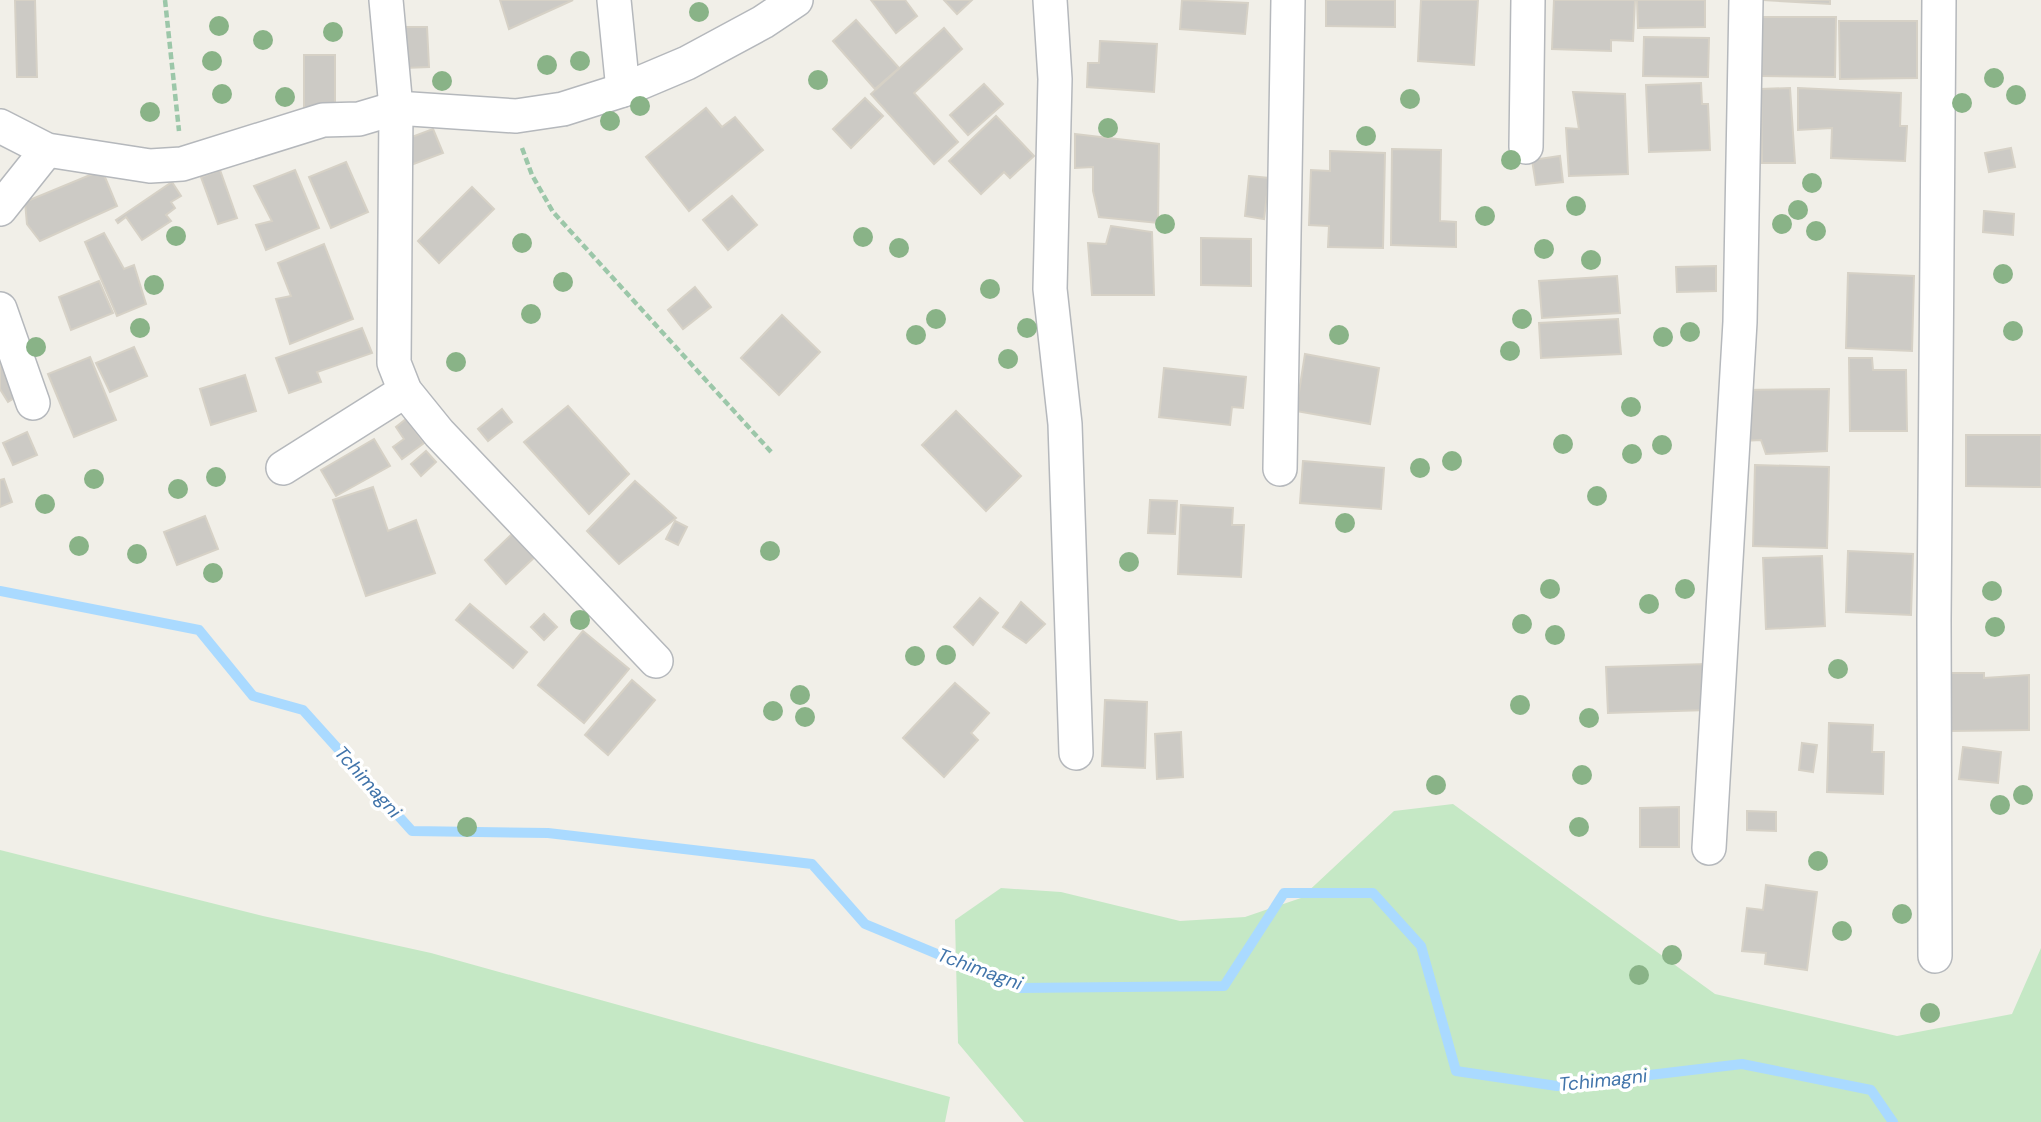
<svg xmlns="http://www.w3.org/2000/svg" width="2041" height="1122" viewBox="0 0 2041 1122" font-family="'DM Sans',sans-serif">
	<rect width="100%" height="100%" fill="#f1efe8"/>
	<g fill="#c5e8c5">
		<polygon points="1453,804 1715,994 1897,1036 2012,1014 2041,948 2041,1122 1024,1122 958,1043 955,920 1001,888 1061,892 1180,921 1245,917 1301,898 1394,811"/>
		<polygon points="0,850 263,916 431,953 950,1097 945,1122 0,1122"/>
	</g>
	<g fill="none" stroke-linecap="round" stroke-linejoin="round">
		<polyline stroke="#aadaff" stroke-width="10" points="0,591 199,630 253,696 303,710 412,831 548,833 812,864 865,924 1019,988 1224,986 1284,893 1373,893 1421,946 1456,1071 1557,1086 1742,1064 1871,1090 1893,1122"/>
	</g>
	<g fill="#cccac5" stroke="#d6d1c6" stroke-width="2">
		<polygon points="15,0 35,0 37,77 17,77"/>
		<polygon points="500,0 573,0 509,29"/>
		<polygon points="871,0 905,0 917,16 896,33"/>
		<polygon points="944,0 972,0 957,14"/>
		<polygon points="1182,0 1248,3 1245,34 1180,29"/>
		<polygon points="1326,0 1395,0 1395,27 1326,26"/>
		<polygon points="1421,0 1478,0 1474,65 1418,61"/>
		<polygon points="1554,0 1635,0 1633,41 1611,40 1611,51 1552,49"/>
		<polygon points="1637,0 1705,0 1705,27 1638,28"/>
		<polygon points="1763,0 1830,0 1830,4"/>
		<polygon points="1762,17 1836,17 1835,77 1762,76"/>
		<polygon points="856,20 899,68 875,89 833,41"/>
		<polygon points="1839,21 1917,21 1917,78 1840,79"/>
		<polygon points="403,27 427,27 429,67 405,68"/>
		<polygon points="944,28 962,49 914,93 958,142 934,164 871,94"/>
		<polygon points="1644,37 1709,38 1708,77 1643,76"/>
		<polygon points="1100,41 1157,44 1154,92 1087,87 1088,63 1099,63"/>
		<rect x="304" y="55" width="31" height="52"/>
		<polygon points="1701,83 1702,104 1708,104 1710,150 1649,152 1646,85"/>
		<polygon points="984,84 1003,104 968,135 950,115"/>
		<polygon points="1790,88 1795,163 1762,163 1761,89"/>
		<polygon points="1798,88 1901,93 1900,126 1907,126 1905,161 1831,158 1832,128 1798,130"/>
		<polygon points="1573,92 1625,94 1628,174 1569,176 1566,128 1579,129"/>
		<polygon points="865,98 883,116 851,148 833,129"/>
		<polygon points="706,108 722,127 735,117 763,150 689,211 646,157"/>
		<polygon points="996,116 1034,156 1010,178 1004,172 981,194 949,161"/>
		<polygon points="433,129 443,153 411,165 401,141"/>
		<polygon points="1075,134 1159,144 1158,223 1099,217 1093,191 1093,167 1075,168"/>
		<polygon points="2011,148 2015,167 1989,172 1985,153"/>
		<polygon points="1392,149 1441,150 1440,221 1456,222 1456,247 1391,245"/>
		<polygon points="1330,151 1385,153 1383,248 1328,247 1329,226 1309,225 1311,170 1330,171"/>
		<polygon points="1560,156 1563,182 1536,185 1532,160"/>
		<polygon points="346,162 368,212 331,228 309,177"/>
		<polygon points="102,170 117,206 40,241 27,224 25,202"/>
		<polygon points="220,170 237,218 218,224 201,177"/>
		<polygon points="295,170 319,228 266,250 256,225 272,221 254,186"/>
		<polygon points="1249,176 1269,178 1264,219 1245,216"/>
		<polygon points="172,182 181,196 171,202 175,208 166,215 171,221 142,240 126,217 118,223 116,220"/>
		<polygon points="472,187 494,209 439,263 418,241"/>
		<polygon points="732,196 757,225 728,250 703,220"/>
		<polygon points="1984,211 2014,214 2013,235 1983,232"/>
		<polygon points="1111,226 1152,232 1154,295 1092,295 1088,243 1106,244"/>
		<polygon points="104,233 124,269 134,265 146,304 117,316 85,242"/>
		<polygon points="1201,238 1251,239 1251,286 1201,285"/>
		<polygon points="324,244 353,319 290,344 276,299 291,296 278,263"/>
		<polygon points="1716,266 1716,291 1677,292 1676,267"/>
		<polygon points="1848,273 1914,276 1912,351 1846,348"/>
		<polygon points="1617,276 1620,313 1542,318 1539,281"/>
		<polygon points="99,281 113,313 71,330 59,297"/>
		<polygon points="695,287 711,307 683,329 668,310"/>
		<polygon points="782,315 820,352 779,395 741,358"/>
		<polygon points="1618,319 1621,354 1541,358 1539,323"/>
		<polygon points="362,328 372,353 317,372 321,382 289,393 276,358"/>
		<polygon points="134,347 147,376 110,392 96,363"/>
		<polygon points="1305,354 1379,368 1370,424 1296,411"/>
		<polygon points="90,357 116,420 74,437 48,374"/>
		<polygon points="5,358 26,391 8,402 0,389 0,361"/>
		<polygon points="1849,358 1872,358 1873,370 1906,370 1907,431 1850,431"/>
		<polygon points="1164,368 1246,377 1243,408 1232,407 1230,425 1159,417"/>
		<polygon points="245,375 256,411 211,425 200,389"/>
		<polygon points="1829,389 1827,451 1766,454 1761,440 1742,441 1742,390"/>
		<polygon points="568,406 629,474 589,514 524,442"/>
		<polygon points="502,409 512,422 488,441 478,429"/>
		<polygon points="956,411 1021,476 986,511 922,445"/>
		<polygon points="406,419 424,443 402,459 393,447 404,439 396,427"/>
		<polygon points="27,432 37,455 13,465 3,443"/>
		<polygon points="1966,435 2041,435 2041,487 1966,486"/>
		<polygon points="374,439 390,466 336,496 321,470"/>
		<polygon points="426,451 436,462 421,476 411,464"/>
		<polygon points="1303,461 1384,468 1381,509 1300,503"/>
		<polygon points="1755,465 1829,467 1827,548 1753,546"/>
		<polygon points="4,479 12,502 0,507 0,480"/>
		<polygon points="635,481 676,518 619,564 587,531"/>
		<polygon points="373,487 388,531 416,520 435,573 366,596 333,500"/>
		<polygon points="1150,500 1177,501 1175,534 1148,533"/>
		<polygon points="1181,505 1233,508 1232,525 1244,525 1241,577 1178,574"/>
		<polygon points="205,516 218,549 177,565 164,532"/>
		<polygon points="675,521 687,527 678,545 666,539"/>
		<polygon points="515,531 537,555 506,584 485,560"/>
		<polygon points="1848,551 1913,554 1911,615 1846,612"/>
		<polygon points="1822,556 1825,626 1766,629 1763,558"/>
		<polygon points="980,598 998,613 973,645 954,627"/>
		<polygon points="1021,602 1045,624 1026,643 1003,627"/>
		<polygon points="470,604 527,652 513,668 456,620"/>
		<polygon points="544,614 557,627 544,640 531,627"/>
		<polygon points="583,631 629,669 584,723 538,685"/>
		<polygon points="1707,664 1708,710 1608,713 1606,667"/>
		<polygon points="1949,673 1984,673 1984,678 2029,675 2029,730 1950,731"/>
		<polygon points="632,680 655,700 608,755 585,735"/>
		<polygon points="955,683 989,713 971,733 978,740 944,777 903,738"/>
		<polygon points="1105,700 1147,702 1145,768 1102,766"/>
		<polygon points="1829,723 1873,725 1872,752 1884,752 1883,794 1827,792"/>
		<polygon points="1181,732 1183,777 1157,779 1155,734"/>
		<polygon points="1802,743 1817,745 1813,772 1799,770"/>
		<polygon points="1963,747 2001,752 1998,783 1959,779"/>
		<polygon points="1679,807 1679,847 1640,847 1640,808"/>
		<polygon points="1747,811 1776,812 1776,831 1747,830"/>
		<polygon points="1766,885 1817,892 1807,970 1765,964 1766,953 1742,951 1747,908 1763,910"/>
	</g>
	<g fill="none" stroke-linecap="round" stroke-linejoin="round">
		<defs>
			<g id="minor">
				<polyline points="386,0 396,108 394,363 405,391 439,433 656,661"/>
				<polyline points="614,0 623,90"/>
				<polyline points="1050,0 1055,79 1050,289 1065,424 1076,753"/>
				<polyline points="0,126 47,150 150,166 182,164 323,120 359,119 396,108 516,116 563,109 623,90 687,63 763,22 796,0"/>
				<polyline points="1526,147 1528,0"/>
				<polyline points="0,209 47,150"/>
				<polyline points="0,309 33,403"/>
				<polyline points="283,468 405,391"/>
				<polyline points="1280,469 1288,0"/>
				<polyline points="1709,848 1740,322 1746,0"/>
				<polyline points="1935,956 1934,621 1939,0"/>
			</g>
		</defs>
		<use href="#minor" stroke="#b5b8bc" stroke-width="36"/>
		<g stroke="#9cc7a9" stroke-width="4.5" stroke-dasharray="7 3.5" stroke-linecap="butt">
			<polyline points="165,0 179,131"/>
			<polyline points="522,148 532,175 553,212 773,454"/>
		</g>
		<use href="#minor" stroke="#fff" stroke-width="33"/>
	</g>
	<g fill="#89b387">
		<circle cx="699" cy="12" r="10"/>
		<circle cx="219" cy="26" r="10"/>
		<circle cx="333" cy="32" r="10"/>
		<circle cx="263" cy="40" r="10"/>
		<circle cx="212" cy="61" r="10"/>
		<circle cx="580" cy="61" r="10"/>
		<circle cx="547" cy="65" r="10"/>
		<circle cx="1994" cy="78" r="10"/>
		<circle cx="818" cy="80" r="10"/>
		<circle cx="442" cy="81" r="10"/>
		<circle cx="222" cy="94" r="10"/>
		<circle cx="2016" cy="95" r="10"/>
		<circle cx="285" cy="97" r="10"/>
		<circle cx="1410" cy="99" r="10"/>
		<circle cx="1962" cy="103" r="10"/>
		<circle cx="640" cy="106" r="10"/>
		<circle cx="150" cy="112" r="10"/>
		<circle cx="610" cy="121" r="10"/>
		<circle cx="1108" cy="128" r="10"/>
		<circle cx="1366" cy="136" r="10"/>
		<circle cx="1511" cy="160" r="10"/>
		<circle cx="1812" cy="183" r="10"/>
		<circle cx="1576" cy="206" r="10"/>
		<circle cx="1798" cy="210" r="10"/>
		<circle cx="1485" cy="216" r="10"/>
		<circle cx="1165" cy="224" r="10"/>
		<circle cx="1782" cy="224" r="10"/>
		<circle cx="1816" cy="231" r="10"/>
		<circle cx="176" cy="236" r="10"/>
		<circle cx="863" cy="237" r="10"/>
		<circle cx="522" cy="243" r="10"/>
		<circle cx="899" cy="248" r="10"/>
		<circle cx="1544" cy="249" r="10"/>
		<circle cx="1591" cy="260" r="10"/>
		<circle cx="2003" cy="274" r="10"/>
		<circle cx="563" cy="282" r="10"/>
		<circle cx="154" cy="285" r="10"/>
		<circle cx="990" cy="289" r="10"/>
		<circle cx="531" cy="314" r="10"/>
		<circle cx="936" cy="319" r="10"/>
		<circle cx="1522" cy="319" r="10"/>
		<circle cx="140" cy="328" r="10"/>
		<circle cx="1027" cy="328" r="10"/>
		<circle cx="2013" cy="331" r="10"/>
		<circle cx="1690" cy="332" r="10"/>
		<circle cx="916" cy="335" r="10"/>
		<circle cx="1339" cy="335" r="10"/>
		<circle cx="1663" cy="337" r="10"/>
		<circle cx="36" cy="347" r="10"/>
		<circle cx="1510" cy="351" r="10"/>
		<circle cx="1008" cy="359" r="10"/>
		<circle cx="456" cy="362" r="10"/>
		<circle cx="1631" cy="407" r="10"/>
		<circle cx="1563" cy="444" r="10"/>
		<circle cx="1662" cy="445" r="10"/>
		<circle cx="1632" cy="454" r="10"/>
		<circle cx="1452" cy="461" r="10"/>
		<circle cx="1420" cy="468" r="10"/>
		<circle cx="216" cy="477" r="10"/>
		<circle cx="94" cy="479" r="10"/>
		<circle cx="178" cy="489" r="10"/>
		<circle cx="1597" cy="496" r="10"/>
		<circle cx="45" cy="504" r="10"/>
		<circle cx="1345" cy="523" r="10"/>
		<circle cx="79" cy="546" r="10"/>
		<circle cx="770" cy="551" r="10"/>
		<circle cx="137" cy="554" r="10"/>
		<circle cx="1129" cy="562" r="10"/>
		<circle cx="213" cy="573" r="10"/>
		<circle cx="1550" cy="589" r="10"/>
		<circle cx="1685" cy="589" r="10"/>
		<circle cx="1992" cy="591" r="10"/>
		<circle cx="1649" cy="604" r="10"/>
		<circle cx="580" cy="620" r="10"/>
		<circle cx="1522" cy="624" r="10"/>
		<circle cx="1995" cy="627" r="10"/>
		<circle cx="1555" cy="635" r="10"/>
		<circle cx="946" cy="655" r="10"/>
		<circle cx="915" cy="656" r="10"/>
		<circle cx="1838" cy="669" r="10"/>
		<circle cx="800" cy="695" r="10"/>
		<circle cx="1520" cy="705" r="10"/>
		<circle cx="773" cy="711" r="10"/>
		<circle cx="805" cy="717" r="10"/>
		<circle cx="1589" cy="718" r="10"/>
		<circle cx="1582" cy="775" r="10"/>
		<circle cx="1436" cy="785" r="10"/>
		<circle cx="2023" cy="795" r="10"/>
		<circle cx="2000" cy="805" r="10"/>
		<circle cx="467" cy="827" r="10"/>
		<circle cx="1579" cy="827" r="10"/>
		<circle cx="1818" cy="861" r="10"/>
		<circle cx="1902" cy="914" r="10"/>
		<circle cx="1842" cy="931" r="10"/>
		<circle cx="1672" cy="955" r="10"/>
		<circle cx="1639" cy="975" r="10"/>
		<circle cx="1930" cy="1013" r="10"/>
	</g>
	<g text-anchor="middle" dominant-baseline="central" stroke-width="7" stroke-linejoin="round" paint-order="stroke">
		<g font-size="19" font-style="italic" fill="#4174aa" stroke="#fff">
			<text transform="translate(368 782) rotate(48)">Tchimagni</text>
			<text transform="translate(980 969) rotate(20)">Tchimagni</text>
			<text transform="translate(1603 1080) rotate(-6)">Tchimagni</text>
		</g>
	</g>
</svg>
